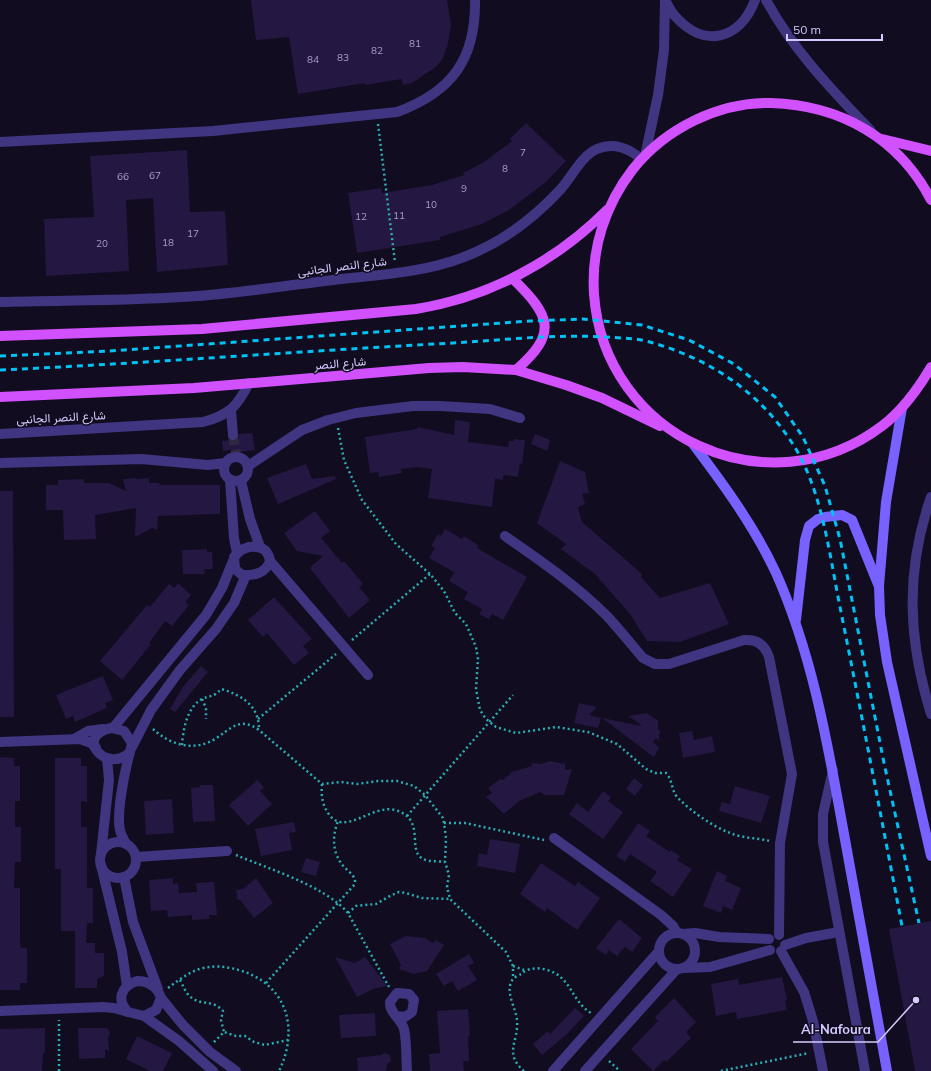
<svg xmlns="http://www.w3.org/2000/svg" width="931" height="1071" viewBox="0 0 931 1071" font-family="Mulish,Vazirmatn,sans-serif">
	<rect width="100%" height="100%" fill="#110c1f"/>
	<g fill="#241741">
		<polygon points="251,0 447,0 451,25 448,43 443,58 437,66 412,83 403,85 402,79 365,85 365,83 298,94 289,37 256,40"/>
		<polygon points="526,123 566,161 546,182 509,210 482,224 440,237 440,240 357,253 348,193 381,188 382,193 432,185 464,175 463,173 484,162 512,141 510,139"/>
		<polygon points="187,150 190,212 225,211 228,265 157,272 153,198 126,200 129,271 46,276 44,219 94,217 90,156"/>
		<polygon points="455,420 470,422 468,442 508,447 509,441 514,441 514,439 525,440 522,464 520,463 518,477 504,475 503,480 495,479 492,507 428,498 432,469 417,467 401,469 402,473 379,477 378,472 370,473 365,437 417,429 418,427 454,435"/>
		<polygon points="252,433 255,450 233,453 232,450 223,451 222,441 229,440 234,441 239,438 239,434"/>
		<polygon points="535,434 550,440 547,451 531,444"/>
		<polygon points="560,461 585,472 589,493 582,494 585,504 578,507 582,522 642,574 641,577 660,598 710,583 729,624 680,642 647,641 630,614 595,574 561,549 566,544 537,523"/>
		<polygon points="306,464 312,479 335,476 336,479 278,504 267,478"/>
		<polygon points="136,478 136,479 149,478 149,483 159,483 160,485 220,485 220,514 158,516 157,530 152,528 135,537 136,508 95,515 96,539 64,540 63,510 46,510 46,485 58,485 58,480 84,479 84,483 109,483 126,491 123,479"/>
		<polygon points="0,491 13,491 14,717 0,717"/>
		<polygon points="315,511 330,531 321,538 342,563 344,561 363,584 359,587 370,600 349,618 310,568 323,556 297,551 284,533"/>
		<polygon points="445,529 462,539 464,536 478,545 477,548 527,577 503,620 492,614 489,619 479,614 482,609 464,599 468,592 449,581 454,572 429,558 435,548 431,546 438,534 441,536"/>
		<polygon points="207,549 207,552 212,552 213,569 204,569 205,574 183,574 182,550"/>
		<polygon points="178,583 191,595 185,602 189,605 172,626 165,621 149,643 151,644 122,680 100,661 147,605 150,607 169,584 174,588"/>
		<polygon points="274,597 312,639 303,646 309,653 294,665 267,633 263,637 248,620"/>
		<polygon points="201,666 208,672 175,712 170,709 182,688"/>
		<polygon points="103,676 113,700 105,703 107,708 75,722 73,716 66,719 56,695"/>
		<polygon points="579,703 597,707 589,715 601,718 598,728 574,723"/>
		<polygon points="647,713 658,721 658,730 661,731 659,734 659,741 656,738 653,742 659,748 654,757 602,718 642,726 629,716"/>
		<polygon points="692,731 694,740 712,736 715,752 683,758 679,733"/>
		<polygon points="0,757 14,758 14,766 20,766 20,801 15,801 15,827 21,827 21,862 15,862 14,888 20,888 20,940 21,948 27,948 27,983 20,983 20,990 0,990"/>
		<polygon points="55,758 81,758 81,766 87,766 87,802 81,801 81,827 87,827 87,888 93,888 93,923 87,923 86,943 95,943 95,953 104,953 104,976 97,979 97,988 75,988 75,931 61,931 61,869 55,869"/>
		<polygon points="550,761 565,764 565,770 572,769 564,795 545,795 540,792 519,801 504,814 486,797 492,793 488,788 500,779 503,780 512,772 532,766 531,763 541,764"/>
		<polygon points="634,778 643,785 635,796 626,789"/>
		<polygon points="257,780 264,787 260,791 272,804 248,826 229,805"/>
		<polygon points="200,785 213,785 215,821 193,822 191,788 200,787"/>
		<polygon points="735,786 770,796 761,823 719,811 722,802 730,804"/>
		<polygon points="603,791 611,797 608,801 623,812 603,839 569,814 577,803 588,812"/>
		<polygon points="172,799 174,833 146,835 144,801"/>
		<polygon points="294,822 296,832 289,833 292,850 261,856 255,829"/>
		<polygon points="638,823 650,831 646,836 670,852 671,850 680,856 677,860 692,869 673,897 650,881 657,872 630,854 625,862 616,856"/>
		<polygon points="490,839 520,844 515,873 477,866 479,853 487,855"/>
		<polygon points="306,858 320,862 316,876 301,872"/>
		<polygon points="541,863 575,886 578,882 600,898 577,930 547,908 545,912 520,894"/>
		<polygon points="717,871 727,876 725,881 741,888 732,910 723,906 721,913 703,906"/>
		<polygon points="173,878 173,884 178,883 179,893 197,892 196,883 214,882 217,915 209,915 209,919 192,920 192,915 168,917 167,910 151,911 149,880"/>
		<polygon points="256,878 273,903 254,918 240,900 237,899 236,890 243,889"/>
		<polygon points="619,919 642,938 632,952 625,947 617,956 609,950 606,955 596,948"/>
		<polygon points="931,921 931,1071 915,1071 889,929"/>
		<polygon points="406,936 425,938 433,943 436,940 444,945 427,971 413,974 399,969 401,965 390,944"/>
		<polygon points="469,954 474,963 468,966 477,980 458,991 452,981 444,986 436,974"/>
		<polygon points="335,957 355,963 365,957 387,986 373,989 357,997"/>
		<polygon points="782,977 787,1000 785,1001 787,1010 737,1019 736,1012 716,1016 711,984 738,979 739,985"/>
		<polygon points="674,998 696,1022 686,1032 691,1038 666,1062 664,1060 653,1071 631,1049 658,1021 655,1017"/>
		<polygon points="575,1008 584,1016 567,1034 542,1055 533,1044 548,1031 550,1034"/>
		<polygon points="468,1009 470,1035 468,1036 469,1061 463,1061 464,1071 430,1071 429,1054 440,1053 437,1011"/>
		<polygon points="375,1013 376,1036 341,1038 339,1015"/>
		<polygon points="45,1028 45,1053 43,1053 42,1071 0,1071 0,1029"/>
		<polygon points="78,1028 107,1028 110,1032 108,1038 109,1051 105,1049 105,1058 79,1059"/>
		<polygon points="137,1036 172,1053 163,1071 150,1071 126,1059"/>
		<polygon points="384,1053 390,1055 391,1061 387,1064 386,1071 358,1071 357,1058 381,1055"/>
	</g>
	<g fill="none" stroke-linecap="round" stroke-linejoin="round">
		<polyline stroke="#2f2841" stroke-width="10" stroke-dasharray="10 5" stroke-linecap="butt" points="233,435 236,453"/>
		<g stroke="#2aadb3" stroke-width="2.5" stroke-dasharray="2 3" stroke-linecap="butt">
			<polyline points="378,124 395,262"/>
			<path d="M338,428L344,460L362,500L396,544L430,574L444,591L455,613L466,624L476,647L478,659L476,689L480,710L486,719L496,727L516,733L556,727L588,732L617,744L646,769L655,773H666C673,780 671,791 678,798C692,812 712,826 730,833C742,838 757,838 770,841"/>
			<polyline points="352,640 430,574"/>
			<polyline points="202,699 206,708 206,719"/>
			<polyline points="258,719 336,654"/>
			<path d="M153,729C170,745 194,752 215,739C231,729 239,716 259,730L322,784L341,782L357,784L378,781H397L414,786L425,795L443,818L444,823L446,838L445,862L449,875L447,887L450,899L506,952L513,966V979"/>
			<path d="M182,745C183,730 187,707 202,699C210,695 213,698 221,689C242,695 259,706 259,729"/>
			<path d="M322,784C321,794 322,804 328,813C344,838 371,804 395,810C427,819 406,850 423,859C429,862 438,861 445,862"/>
			<polyline points="407,816 513,695"/>
			<polyline points="444,823 465,823 544,840"/>
			<path d="M236,855C269,869 325,886 348,913L389,987"/>
			<polyline points="348,913 356,906 376,904 390,896 399,892 406,893 422,898 450,899"/>
			<polyline points="513,966 524,970"/>
			<path d="M180,980C183,985 186,995 192,998C203,1006 212,999 223,1011L221,1020L224,1032"/>
			<path d="M266,983L355,884C356,876 349,872 344,867C332,853 332,837 338,821"/>
			<path d="M168,988C179,980 190,971 203,968C217,965 229,967 242,971C288,986 299,1030 279,1071"/>
			<polyline points="214,1042 224,1032 236,1036 245,1036 254,1042 265,1045 288,1040"/>
			<polyline points="609,1061 620,1071"/>
			<polyline points="59,1071 59,1020"/>
			<path d="M524,1071C503,1053 519,1042 517,1020C516,1008 504,991 513,979C515,977 519,975 521,974C527,968 538,967 547,970C571,976 571,1001 591,1013"/>
			<polyline points="721,1071 809,1053"/>
		</g>
		<g stroke="#403580" stroke-width="10">
			<path d="M0,142L213,131L397,112C452,92 476,59 475,0"/>
			<polyline points="231,411 233,435"/>
			<circle cx="236" cy="469" r="12"/>
			<polyline points="0,463 141,459 208,465 226,463"/>
			<polyline points="248,466 302,430 328,420 356,413 413,406 440,406 490,409 520,418"/>
			<polyline points="230,480 234,538 237,553"/>
			<polyline points="241,481 250,519 260,547"/>
			<path d="M931,497C905,571 908,640 931,714"/>
			<path d="M505,536C541,561 576,585 607,616C619,629 631,644 643,658L655,664H669L744,640C757,639 765,645 769,657L792,774L780,843L779,935"/>
			<path d="M249,547C260,546 268,548 270,561C266,573 254,576 242,575L235,569L234,557L241,550Z"/>
			<polyline points="270,561 368,675"/>
			<path d="M111,728L124,731L132,743L130,752C107,775 73,736 111,728Z"/>
			<polyline points="113,728 206,615 222,588 233,561"/>
			<polyline points="74,739 88,731 103,729"/>
			<polyline points="0,742 80,739 91,743 96,748"/>
			<polyline points="132,747 151,710 180,670 216,629 234,603 246,575"/>
			<polyline points="833,770 823,814 823,842 865,1071"/>
			<polyline points="554,838 661,915 673,926 677,933"/>
			<circle cx="118" cy="860" r="18"/>
			<path d="M126,844C124,840 121,835 120,830C116,813 125,770 130,752"/>
			<polyline points="101,854 109,780 107,758"/>
			<polyline points="136,857 227,851"/>
			<polyline points="101,865 122,952 127,986"/>
			<polyline points="124,877 133,922 158,989"/>
			<circle cx="677" cy="951" r="18"/>
			<polyline points="683,934 695,933 719,937 769,939"/>
			<polyline points="785,945 806,938 839,932"/>
			<polyline points="781,951 804,992 813,1021 823,1071"/>
			<polyline points="684,968 710,967 770,950"/>
			<path d="M137,981C149,981 157,986 161,998L156,1010L144,1016L128,1012C116,1000 121,986 137,981Z"/>
			<polyline points="161,998 183,1025 210,1052 236,1071"/>
			<polyline points="0,1011 103,1007 114,1008 128,1012"/>
			<polyline points="144,1016 179,1041 213,1071"/>
			<path d="M396,1016L405,1017L412,1012L414,1000L409,994L397,993L390,1002C389,1013 401,1018 404,1029C407,1042 406,1058 407,1071"/>
			<polyline points="553,1071 659,951"/>
			<polyline points="585,1071 677,969"/>
		</g>
		<g stroke="#403580" stroke-width="10">
			<path d="M665,0C668,5 671,12 675,16C704,49 740,40 755,0"/>
			<path d="M766,0C793,50 832,90 871,131"/>
			<polyline points="645,156 658,95 664,50 665,0"/>
			<path d="M0,302C66,300 132,301 198,296C240,293 283,286 325,281C372,275 420,274 464,257C501,243 534,218 560,190C572,177 581,156 597,149C613,142 629,148 641,159"/>
			<path d="M0,434L203,422C229,415 237,407 249,383"/>
		</g>
		<g stroke="#7761ff" stroke-width="10">
			<polyline points="902,408 886,502 879,586 880,615 887,662 931,856"/>
			<path d="M693,444C724,485 754,526 776,573C813,656 828,746 844,834C859,913 873,992 887,1071"/>
			<polyline points="796,620 805,540 809,526 818,519 825,517 842,515 852,520 878,584"/>
		</g>
		<g stroke="#d151ff" stroke-width="10">
			<polyline points="882,139 931,151"/>
			<path d="M931,200C899,138 840,105 771,103C719,102 666,128 633,169C605,205 591,249 594,294C604,437 768,512 882,426C903,410 918,389 931,367"/>
			<path d="M513,279C550,315 559,333 516,370"/>
			<path d="M0,336L202,329L416,309C489,297 555,262 607,210"/>
			<polyline points="0,397 194,388 429,368 463,367 516,370 566,385 602,398 660,426"/>
		</g>
		<g stroke="#00c2f5" stroke-width="3" stroke-dasharray="6 5" stroke-linecap="butt">
			<polyline points="0,356 110,351 530,321 583,319 642,325 689,340 734,364 775,397 803,437 825,486 840,539 884,763 919,923"/>
			<path d="M0,370C151,363 302,351 453,343C503,340 555,334 606,337C619,338 633,338 646,341C707,357 760,391 794,446C823,492 830,559 841,612C862,717 882,821 902,926"/>
		</g>
	</g>
	<g text-anchor="middle" dominant-baseline="central" stroke-width="3" stroke-linejoin="round" paint-order="stroke">
		<g font-size="10" fill="#aa9dd0">
			<text x="415" y="43">81</text>
			<text x="377" y="50">82</text>
			<text x="343" y="57">83</text>
			<text x="313" y="59">84</text>
			<text x="523" y="152">7</text>
			<text x="505" y="168">8</text>
			<text x="155" y="175">67</text>
			<text x="123" y="176">66</text>
			<text x="464" y="188">9</text>
			<text x="431" y="204">10</text>
			<text x="399" y="215">11</text>
			<text x="361" y="216">12</text>
			<text x="193" y="233">17</text>
			<text x="168" y="242">18</text>
			<text x="102" y="243">20</text>
		</g>
		<g font-size="12" fill="#d6caff" stroke="#110c1f">
			<text transform="translate(342 266) rotate(-7)">شارع النصر الجانبى</text>
			<text transform="translate(340 363) rotate(-5)">شارع النصر</text>
			<text transform="translate(61 417) rotate(-3)">شارع النصر الجانبى</text>
		</g>
	</g>
	<path fill="none" stroke="#d6caff" stroke-width="1.5" d="M916 1000L878 1042H793"/>
	<circle fill="#d6caff" stroke="#110c1f" stroke-width="1.5" cx="916" cy="1000" r="4"/>
	<g font-size="13" text-anchor="middle" font-weight="bold" fill="#d6caff" stroke="#110c1f" stroke-width="3" stroke-linejoin="round" paint-order="stroke">
		<text x="836" y="1034">Al-Nafoura</text>
	</g>
	<path d="M787 34v6h95v-6" fill="none" stroke="#d6caff" stroke-width="2"/>
	<text x="793" y="34" font-size="12" fill="#d6caff" stroke="#110c1f" stroke-width="3" paint-order="stroke">50 m</text>
</svg>
